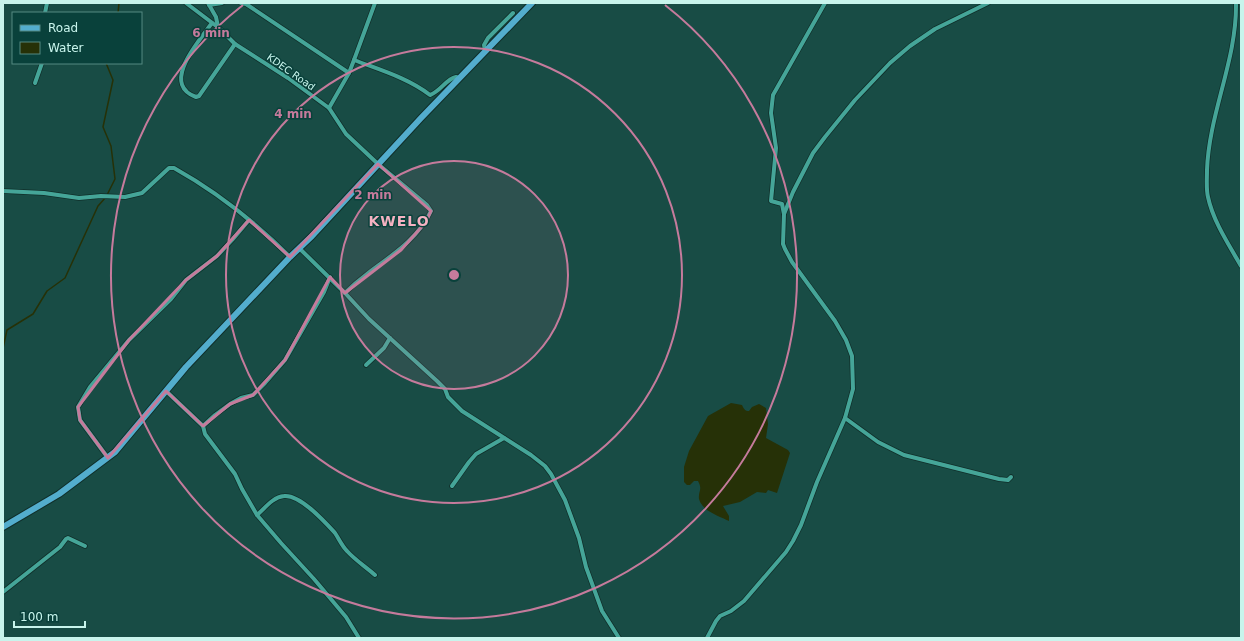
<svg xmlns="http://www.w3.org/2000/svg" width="1244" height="641" viewBox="0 0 1244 641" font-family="'DejaVu Sans',sans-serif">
	<rect width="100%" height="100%" fill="#184c45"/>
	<path fill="#263107" d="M731,403L742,405C744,409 745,411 749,411L752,407L759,404L766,408L768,424L766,438L788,450L790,453L777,493L768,490L766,493L757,492L740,502L723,506L729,516V521C719,516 702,511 699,499C698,491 703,490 698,481H694L690,485H687L684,482V467L689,451L708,416Z"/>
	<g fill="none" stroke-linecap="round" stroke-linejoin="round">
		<g stroke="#263107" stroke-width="1.5">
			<polyline points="118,13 119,3"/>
			<polyline points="3,348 7,330 33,314 47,291 65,278 98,206 106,197 115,179 111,146 103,127 113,80 106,63"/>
			<polyline points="3,389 3,391"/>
		</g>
		<defs>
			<g id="minor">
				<path d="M186,3L219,28L235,44L288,78L329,108L346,134L378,164L427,205L431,211C417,240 392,255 367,274C359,280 352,286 345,293"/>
				<polyline points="208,3 216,17 218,27"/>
				<polyline points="241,3 246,4 349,73"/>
				<path d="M1236,3C1237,60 1209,113 1207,170C1207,179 1206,189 1208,197C1213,221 1229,245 1241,266"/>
				<polyline points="209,5 222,3"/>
				<polyline points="45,13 47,3"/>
				<path d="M212,23C199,41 160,84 196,97L199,96L235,44"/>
				<polyline points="485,51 484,45 488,38 513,13"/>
				<path d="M354,60C380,70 408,78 430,95C441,91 446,79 456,77L459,78"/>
				<polyline points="35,83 42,63"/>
				<polyline points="329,108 349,73 354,60 375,3"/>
				<path d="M3,191L44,193L79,198L101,196L125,197L142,193L169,168H174C217,192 255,222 290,257"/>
				<polyline points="784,214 782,204 771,201 776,148 771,113 773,95 825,3"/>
				<polyline points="299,248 345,293 369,319 437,381 445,389 448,397 462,411 531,455 545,466 551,474 565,500 579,538 586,567 602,611 619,638"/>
				<polyline points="366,365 384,348 390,338"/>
				<polyline points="166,391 203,426 205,434 235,474 242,489 257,515 281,543 314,579 346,617 359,638"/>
				<polyline points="845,418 878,442 904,455 999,479 1008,480 1011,477"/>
				<polyline points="203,426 215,415 230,404 241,398 253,395 265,383 285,360 324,292 330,277"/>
				<polyline points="108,458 80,420 78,407 90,387 129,340 171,299 186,280 217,256 233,239 249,220"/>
				<polyline points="452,486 469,462 476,454 504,438"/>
				<path d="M257,515C265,508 273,497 284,496C300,494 325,522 335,533C339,539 342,546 347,551C355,560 366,567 375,575"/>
				<polyline points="3,592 60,547 66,539 68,538 85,546"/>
				<polyline points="707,638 716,621 720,616 731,611 744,601 786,552 793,541 801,525 817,482 845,418 853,389 852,356 846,340 835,321 792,262 785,249 783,244 784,214 793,192 813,153 825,137 855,100 890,63 910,46 935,29 988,3"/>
			</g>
			<polyline id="primary" points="3,527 59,494 115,452 186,367 290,257 312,236 421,118 532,3"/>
		</defs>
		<use href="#minor" stroke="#102f2a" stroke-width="5.5"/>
		<use href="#primary" stroke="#102f2a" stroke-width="8"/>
		<use href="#minor" stroke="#45a598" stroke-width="4"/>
		<use href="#primary" stroke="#53adcd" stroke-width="6"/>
	</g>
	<path fill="none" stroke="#c57b9c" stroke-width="3" stroke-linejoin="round" d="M378,164L431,211L426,222L401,250L345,293L330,277L285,360L253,395L230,404L203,426L166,391L108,458L80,420L78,407L129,340L186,280L217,256L249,220L290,257Z"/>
	<circle cx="454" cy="275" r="114" fill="#c57b9c" fill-opacity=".12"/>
	<g fill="none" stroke="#c57b9c" stroke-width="2">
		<circle cx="454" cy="275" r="114"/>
		<circle cx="454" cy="275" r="228"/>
		<path d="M665 5A343 343 0 1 1 243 5"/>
	</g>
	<g text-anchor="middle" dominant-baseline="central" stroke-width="3" stroke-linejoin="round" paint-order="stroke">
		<g font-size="10" fill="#c8f4ec" stroke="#09413b">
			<text transform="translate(291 72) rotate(35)">KDEC Road</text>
		</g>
		<g font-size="14" font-weight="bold" letter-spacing="1" fill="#f5b2c2" stroke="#09413b">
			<text x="399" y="221">KWELO</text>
		</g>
	</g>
	<circle cx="454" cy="275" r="6" fill="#c57b9c" stroke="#09413b" stroke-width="2"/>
	<g font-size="12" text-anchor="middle" font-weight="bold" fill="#c57b9c" stroke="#09413b" stroke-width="3" stroke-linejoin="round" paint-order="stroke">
		<text x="211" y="37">6 min</text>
		<text x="293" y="118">4 min</text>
		<text x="373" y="199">2 min</text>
	</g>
	<rect width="1244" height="641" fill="none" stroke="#c8f4ec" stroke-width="8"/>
	<rect x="12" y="12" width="130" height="52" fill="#09413b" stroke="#558982"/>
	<rect x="20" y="25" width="20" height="6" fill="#53adcd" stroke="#558982"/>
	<text x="48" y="32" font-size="12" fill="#c8f4ec">Road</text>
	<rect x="20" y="42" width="20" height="12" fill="#263107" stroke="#558982"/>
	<text x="48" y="52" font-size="12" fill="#c8f4ec">Water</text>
	<path d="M14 621v6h71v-6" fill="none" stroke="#c8f4ec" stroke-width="2"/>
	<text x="20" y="621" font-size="12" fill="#c8f4ec" stroke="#09413b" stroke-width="3" paint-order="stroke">100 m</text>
</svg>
